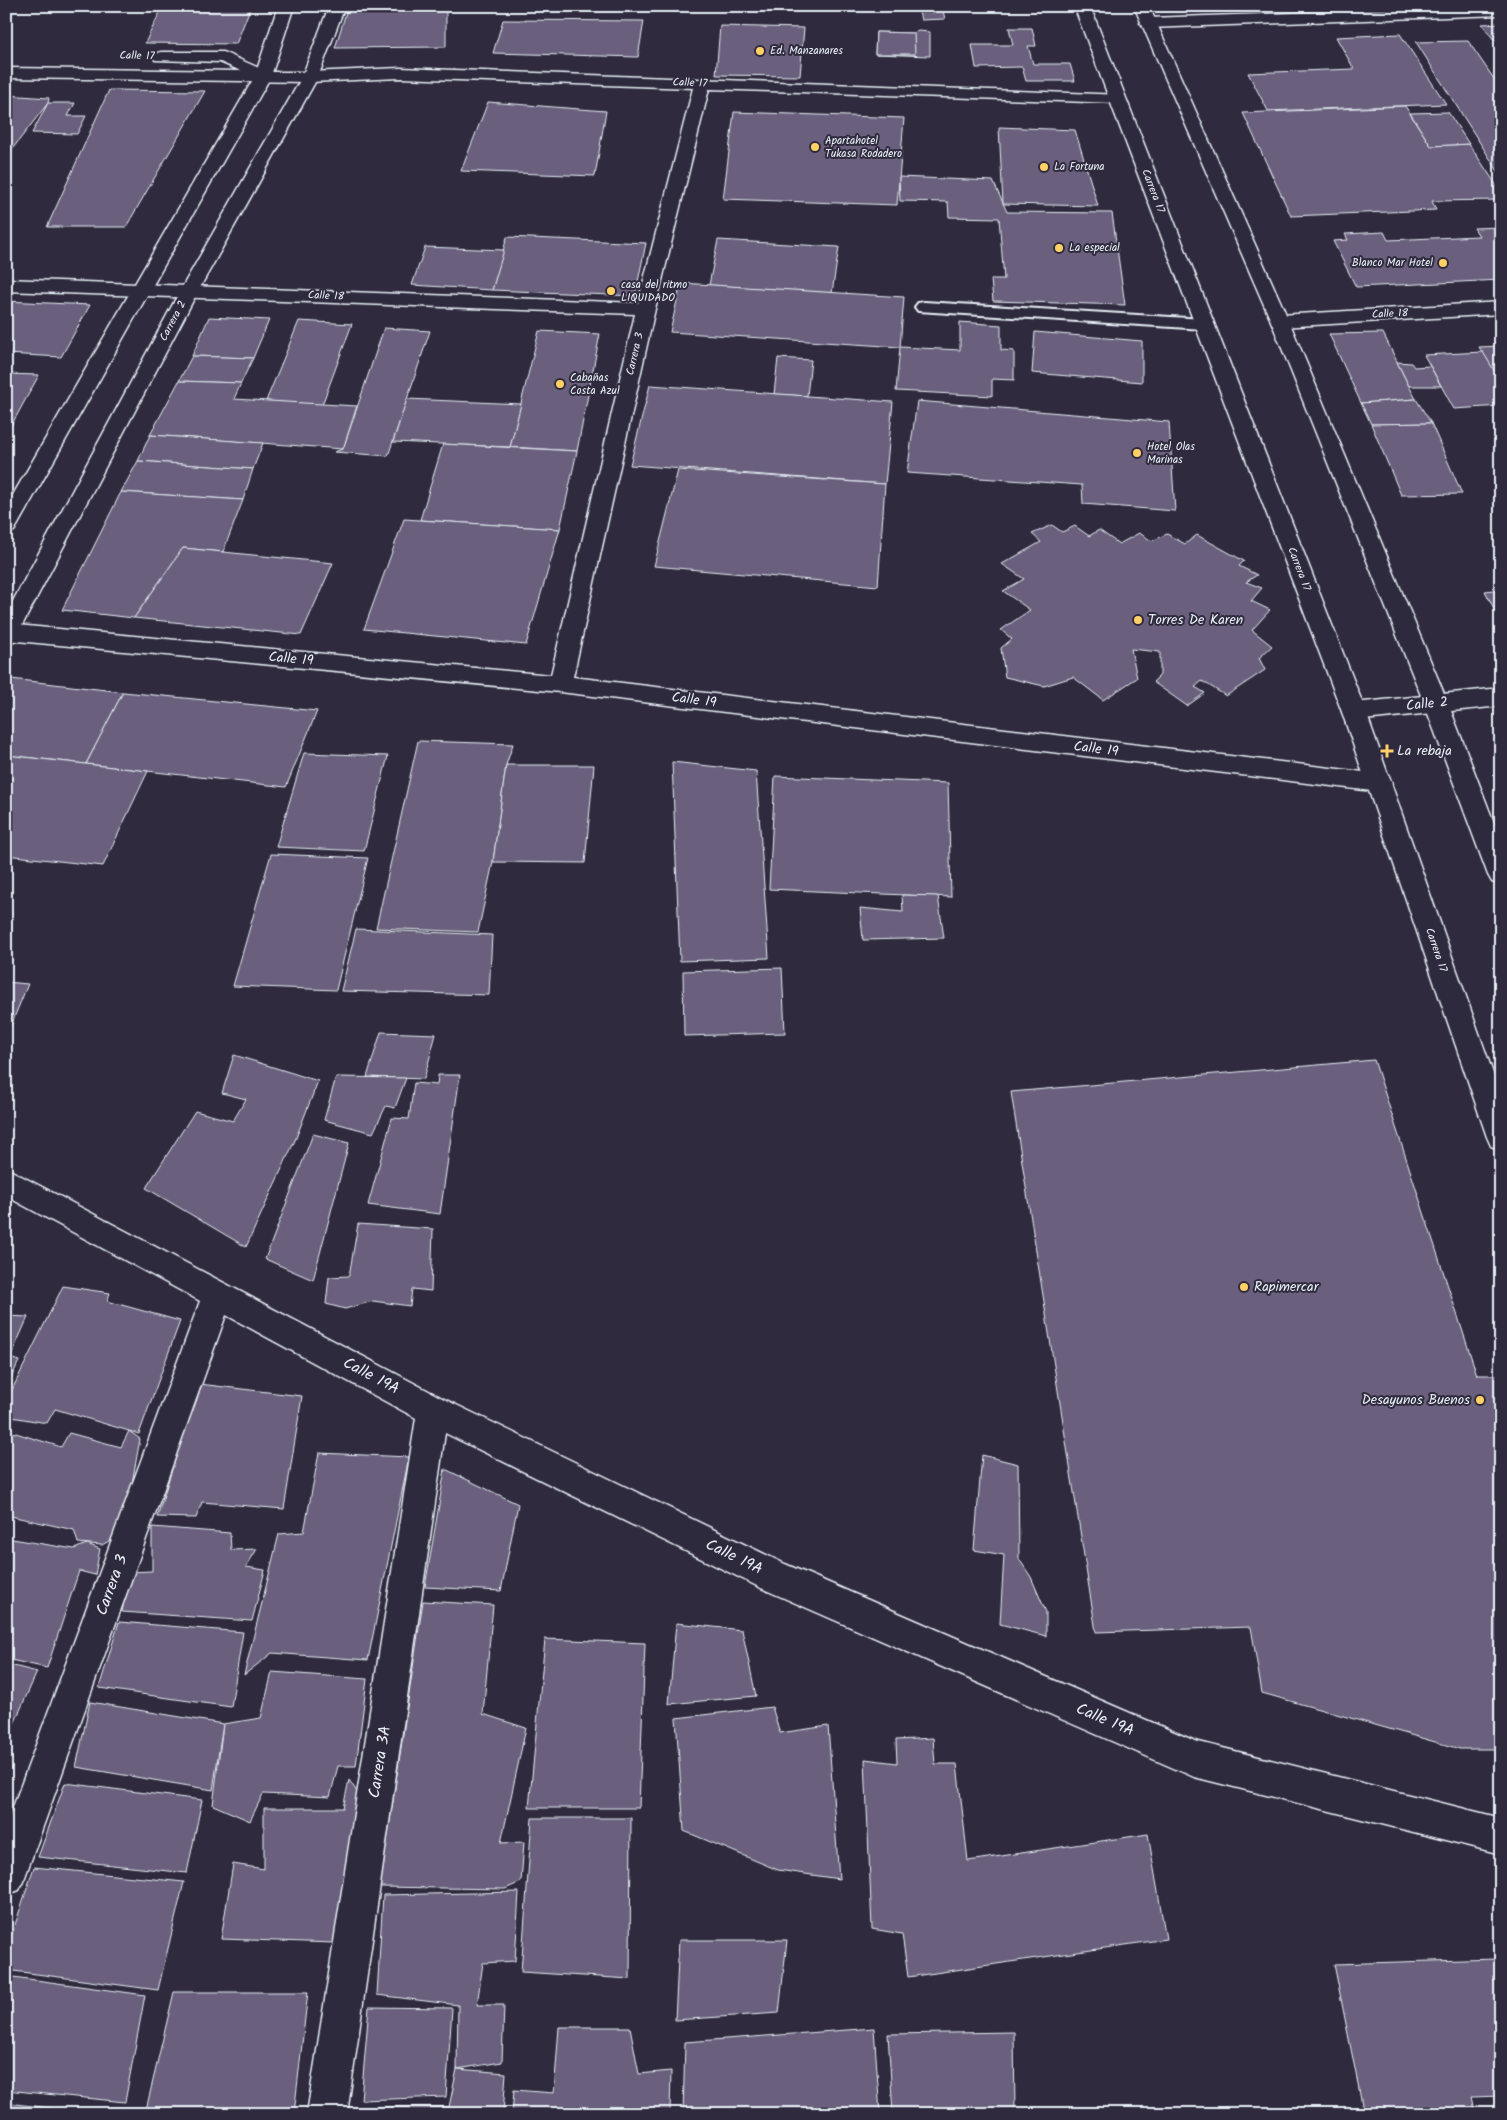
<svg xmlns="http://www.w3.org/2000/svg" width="1507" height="2120" viewBox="0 0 1507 2120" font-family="Kalam,sans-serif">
	<rect width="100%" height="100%" fill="#2f2a3d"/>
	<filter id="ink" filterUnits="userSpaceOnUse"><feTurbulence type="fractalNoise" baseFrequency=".02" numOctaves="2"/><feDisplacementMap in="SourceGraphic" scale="10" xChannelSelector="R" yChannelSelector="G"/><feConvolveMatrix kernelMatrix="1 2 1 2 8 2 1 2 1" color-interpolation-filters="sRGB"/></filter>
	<g filter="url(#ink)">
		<g fill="#6b607d" stroke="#e8f1f8">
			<polygon points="163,6 251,6 236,44 145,43"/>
			<polygon points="348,6 446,6 446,47 335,48"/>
			<polygon points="942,7 945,19 921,20 918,8"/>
			<polygon points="503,20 644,21 638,57 493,53"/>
			<polygon points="1501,23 1501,40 1494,40 1482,24"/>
			<polygon points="720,26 804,28 800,76 716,75"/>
			<polygon points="1009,28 1032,28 1036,46 1028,46 1033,64 1070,64 1075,81 1026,81 1022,67 976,68 972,45 1013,45"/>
			<polygon points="918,31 930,32 930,56 875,54 876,32 914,33"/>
			<polygon points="876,32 914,33 915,54 875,54"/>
			<polygon points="1400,34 1446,104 1268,111 1248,73 1354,69 1336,37"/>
			<polygon points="1468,41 1501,89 1501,176 1416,42"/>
			<polygon points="109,90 205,91 126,227 47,227"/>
			<polygon points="6,95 49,98 48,103 6,157"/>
			<polygon points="488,102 606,111 595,176 461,171"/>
			<polygon points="48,103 75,103 68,116 86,116 77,134 32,133"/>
			<polygon points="1405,106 1431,146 1469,144 1501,192 1501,200 1432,201 1436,210 1291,216 1243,113"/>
			<polygon points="734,112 904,118 897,205 723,199"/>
			<polygon points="1448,112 1469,144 1431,146 1410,113"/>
			<polygon points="999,127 1075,130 1098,206 1003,204"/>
			<polygon points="899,177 993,181 1007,212 1112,213 1125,305 993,301 991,279 1004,279 999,218 949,217 948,202 900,201"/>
			<polygon points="1501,227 1501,280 1356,287 1333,241 1348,240 1345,234 1384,232 1388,240 1479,236 1474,228"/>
			<polygon points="507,237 646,243 635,296 492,290"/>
			<polygon points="718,240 839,247 832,293 709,285"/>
			<polygon points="425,247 504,250 492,290 412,285"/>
			<polygon points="681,283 904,297 900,347 670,332"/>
			<polygon points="6,301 90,305 61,357 6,354"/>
			<polygon points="209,317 269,320 253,358 192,356"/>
			<polygon points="299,321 352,324 322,405 266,401"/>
			<polygon points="960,322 1001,325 1001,350 1014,351 1014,380 992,379 992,396 896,391 900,347 960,350"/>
			<polygon points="384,328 430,331 388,456 334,452 343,449"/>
			<polygon points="539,331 600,334 577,451 510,447"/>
			<polygon points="1035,332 1142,341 1142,382 1032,373"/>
			<polygon points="1383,333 1409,386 1416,399 1361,403 1329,334"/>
			<polygon points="1501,346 1501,382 1479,347"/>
			<polygon points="1483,352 1501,382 1501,406 1454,409 1424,355"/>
			<polygon points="192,356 253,358 241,383 179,381"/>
			<polygon points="778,358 811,360 807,396 774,394"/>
			<polygon points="1397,362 1411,363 1414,367 1430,366 1441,386 1409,386"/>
			<polygon points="6,374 39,375 6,435"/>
			<polygon points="179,381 241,383 234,399 357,406 343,449 150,435"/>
			<polygon points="650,385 893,402 885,484 630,465"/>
			<polygon points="407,399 521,404 510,447 393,442"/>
			<polygon points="1416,399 1431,423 1371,424 1361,403"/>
			<polygon points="917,401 1169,422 1175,511 1083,504 1082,485 907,473"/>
			<polygon points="1431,423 1462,494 1401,495 1371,424"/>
			<polygon points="150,435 263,443 253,469 138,461"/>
			<polygon points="443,444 577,451 560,529 420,520"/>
			<polygon points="138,461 253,469 243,500 121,492"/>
			<polygon points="678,470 885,484 878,586 654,566"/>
			<polygon points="121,492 243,500 223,552 183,548 134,618 62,610"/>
			<polygon points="404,519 560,529 526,645 364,629"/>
			<polygon points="1052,525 1062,532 1075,526 1089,536 1099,530 1119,544 1139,533 1152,541 1167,534 1185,544 1197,535 1244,561 1239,566 1257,575 1246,582 1262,588 1251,601 1270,610 1252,630 1272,646 1259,658 1265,670 1226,696 1202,681 1195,687 1205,693 1187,706 1153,682 1160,675 1160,652 1131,649 1137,678 1103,700 1073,677 1044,686 1005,677 1001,648 1012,639 1001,630 1030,610 1003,591 1024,579 1002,564 1041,542 1032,534"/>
			<polygon points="183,548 333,563 301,635 134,618"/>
			<polygon points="1501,589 1501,622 1485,591"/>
			<polygon points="11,679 123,692 86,764 6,755 6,687"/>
			<polygon points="123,692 317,711 286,787 86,764"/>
			<polygon points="418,741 513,744 506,765 493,862 478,932 376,928"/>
			<polygon points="304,753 388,756 364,851 276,847"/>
			<polygon points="6,755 148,771 103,866 6,855"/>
			<polygon points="672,762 756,771 769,958 680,961"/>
			<polygon points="506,765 594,765 585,863 493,862"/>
			<polygon points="775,776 948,783 951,897 769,889"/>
			<polygon points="271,854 368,858 336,990 233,986"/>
			<polygon points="902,895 938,896 944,938 863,940 860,908 903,912"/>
			<polygon points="356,929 492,935 489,995 341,991"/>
			<polygon points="782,968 785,1033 684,1036 683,971"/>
			<polygon points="6,982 28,984 6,1037"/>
			<polygon points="381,1032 436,1034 424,1079 367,1077"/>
			<polygon points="234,1055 318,1081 296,1138 246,1247 146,1188 195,1111 233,1121 246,1099 222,1093"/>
			<polygon points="1374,1060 1477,1375 1501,1375 1501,1749 1460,1749 1262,1693 1251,1627 1096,1632 1011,1092"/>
			<polygon points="438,1075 460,1075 440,1214 368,1205 392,1118 409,1119 414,1083 437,1085"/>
			<polygon points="336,1077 406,1078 395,1108 386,1106 373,1133 324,1120"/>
			<polygon points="313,1134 349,1143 313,1280 265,1259"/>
			<polygon points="358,1224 433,1229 431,1291 412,1289 410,1306 373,1301 345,1309 326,1304 329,1277 349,1276"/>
			<polygon points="63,1286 110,1293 107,1301 180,1321 139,1434 55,1409 47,1423 6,1416 6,1402"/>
			<polygon points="6,1316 28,1317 10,1358 19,1361 6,1389"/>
			<polygon points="199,1384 302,1396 284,1509 202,1502 196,1518 157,1517"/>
			<polygon points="6,1430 61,1447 69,1433 121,1447 129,1431 140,1439 123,1533 102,1545 78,1543 74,1530 6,1515"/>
			<polygon points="319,1453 409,1457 368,1660 272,1653 244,1675 279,1534 304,1532"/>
			<polygon points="982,1455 1018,1464 1019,1559 1031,1577 1046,1612 1046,1636 1000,1624 1004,1555 974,1550"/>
			<polygon points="445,1469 518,1504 501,1591 425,1587"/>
			<polygon points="152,1527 230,1533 231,1550 257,1549 246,1567 265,1570 252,1621 122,1612 129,1572 152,1571"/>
			<polygon points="6,1538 74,1549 87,1544 100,1549 95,1575 79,1571 47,1668 6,1659"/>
			<polygon points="423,1601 493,1605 483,1714 526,1728 501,1843 524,1842 521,1882 505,1889 380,1887"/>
			<polygon points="119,1622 243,1632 231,1707 99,1688"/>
			<polygon points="676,1623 742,1630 756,1696 669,1704"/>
			<polygon points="545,1639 645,1643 639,1808 529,1808"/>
			<polygon points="6,1664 37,1672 6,1742"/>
			<polygon points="272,1672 367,1679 356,1766 338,1766 330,1797 263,1794 250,1821 213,1805 223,1724 261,1718"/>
			<polygon points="90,1702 223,1724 213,1790 76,1767"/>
			<polygon points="772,1707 780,1733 828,1726 839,1879 778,1870 684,1831 676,1718"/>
			<polygon points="933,1738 935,1764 957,1764 968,1861 1148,1834 1166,1939 908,1977 902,1934 872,1929 865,1759 897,1763 896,1740"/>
			<polygon points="349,1780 364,1802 334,1943 221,1939 233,1864 264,1869 264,1808 343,1808"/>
			<polygon points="65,1783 202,1800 187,1873 38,1857"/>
			<polygon points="532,1818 631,1818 630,1979 521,1972"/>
			<polygon points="34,1867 184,1882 158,1990 6,1970 6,1952"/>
			<polygon points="519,1892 515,1961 483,1963 477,2005 504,2005 502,2062 457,2069 458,2005 377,1995 383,1895"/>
			<polygon points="679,1940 787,1940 779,2013 675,2020"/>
			<polygon points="1496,1959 1501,1979 1501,2096 1472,2097 1476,2114 1364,2114 1334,1964"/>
			<polygon points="6,1976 145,1995 125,2102 6,2090"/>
			<polygon points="174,1992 308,1992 294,2114 145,2114"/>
			<polygon points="369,2007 452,2008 446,2097 361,2100"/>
			<polygon points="559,2027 630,2027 639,2074 671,2071 670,2114 512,2114 514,2090 554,2093"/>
			<polygon points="874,2028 880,2114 683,2114 685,2042"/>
			<polygon points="1014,2032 1015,2114 893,2114 888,2034"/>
			<polygon points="457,2069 506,2073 503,2114 356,2114 356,2107 449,2107"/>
			<polygon points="6,2103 103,2114 6,2114"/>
		</g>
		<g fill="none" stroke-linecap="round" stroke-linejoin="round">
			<defs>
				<polygon id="lane" points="924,302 1204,319 1210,320 1213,324 1210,328 1204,329 918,311 915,307 918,303"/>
				<g id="street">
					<polygon points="1501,6 1501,15 1148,28 1140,23 1148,18"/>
					<polygon points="161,52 223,52 259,68 261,72 310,72 400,68 1123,95 1125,98 1117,103 709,89 655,309 573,677 1380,774 1389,776 1392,783 1389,790 1380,792 560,692 6,640 6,624 551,675 635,314 6,291 6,279 638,303 693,88 400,78 310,82 6,78 6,68 241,71 220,62 155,60 153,57 155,54"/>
					<polygon points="1501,302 1501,314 1280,327 1273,325 1271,321 1273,317 1280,315"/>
					<polygon points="1501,688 1501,706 1354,721 1346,718 1342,712 1346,706 1354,703"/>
					<polygon points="6,1168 444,1399 785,1564 1195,1741 1501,1818 1501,1854 1194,1777 761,1588 445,1433 347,2114 307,2114 416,1418 226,1315 25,1877 19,1890 6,1895 6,1826 200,1301 6,1196"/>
				</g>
				<g id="secondary">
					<polygon points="278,6 294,6 271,76 17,526 14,531 6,533 6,507 255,76"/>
					<polygon points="329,6 345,6 318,77 198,291 17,635 14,641 6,643 6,614 180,291 302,77"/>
					<polygon points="1074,6 1090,6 1366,712 1501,1096 1501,1150 1491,1146 1487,1137 1342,712"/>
					<polygon points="1134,6 1149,6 1289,321 1448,703 1501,841 1501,885 1492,882 1488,875 1424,703 1271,321"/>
				</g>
			</defs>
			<use href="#lane" stroke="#e8f1f8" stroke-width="4"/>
			<use href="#street" stroke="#e8f1f8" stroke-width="3"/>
			<use href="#secondary" stroke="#e8f1f8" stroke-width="3"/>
			<use href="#lane" fill="#2f2a3d" fill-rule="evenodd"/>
			<use href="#street" fill="#2f2a3d" fill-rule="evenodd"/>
			<use href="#secondary" fill="#2f2a3d" fill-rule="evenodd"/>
		</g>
	</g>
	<g fill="#ffd166" stroke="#2f2a3d" stroke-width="2">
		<circle cx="760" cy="51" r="5"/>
		<circle cx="815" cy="147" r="5"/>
		<circle cx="1044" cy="167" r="5"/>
		<circle cx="1059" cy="248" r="5"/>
		<circle cx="1443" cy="263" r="5"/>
		<circle cx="611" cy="291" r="5"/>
		<circle cx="560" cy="384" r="5"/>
		<circle cx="1137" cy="453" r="5"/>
		<circle cx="1138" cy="620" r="5"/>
		<path d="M1384.5 743.5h5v5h5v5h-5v5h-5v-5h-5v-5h5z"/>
		<circle cx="1244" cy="1287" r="5"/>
		<circle cx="1480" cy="1400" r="5"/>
	</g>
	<g text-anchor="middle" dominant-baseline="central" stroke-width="4" stroke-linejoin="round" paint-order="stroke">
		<g font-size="11" fill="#e8f1f8" stroke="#2f2a3d" text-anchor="start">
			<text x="770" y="51">Ed. Manzanares</text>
			<text x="825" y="141">Apartahotel<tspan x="825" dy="13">Tukasa Rodadero</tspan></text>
			<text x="1054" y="167">La Fortuna</text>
			<text x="1069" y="248">La especial</text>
			<text x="1433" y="263" text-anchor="end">Blanco Mar Hotel</text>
			<text x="621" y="285">casa del ritmo<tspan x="621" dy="13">LIQUIDADO</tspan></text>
			<text x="570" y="378">Cabañas<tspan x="570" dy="13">Costa Azul</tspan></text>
			<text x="1147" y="447">Hotel Olas<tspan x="1147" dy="13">Marinas</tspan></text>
		</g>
		<g font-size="11" fill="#e8f1f8" stroke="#2f2a3d">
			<text transform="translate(137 56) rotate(1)">Calle 17</text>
			<text transform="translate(690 83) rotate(2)">Calle 17</text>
			<text transform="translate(1153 191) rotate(69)">Carrera 17</text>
			<text transform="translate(326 296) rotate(2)">Calle 18</text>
			<text transform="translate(1390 314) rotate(-3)">Calle 18</text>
			<text transform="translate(173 321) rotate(-62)">Carrera 2</text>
			<text transform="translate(635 354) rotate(-77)">Carrera 3</text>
			<text transform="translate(1299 569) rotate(69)">Carrera 17</text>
			<text transform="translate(1436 950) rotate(71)">Carrera 17</text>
		</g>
		<g font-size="14" fill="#e8f1f8" stroke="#2f2a3d" text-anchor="start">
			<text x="1148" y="620">Torres De Karen</text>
			<text x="1397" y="751">La rebaja</text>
			<text x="1254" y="1287">Rapimercar</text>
			<text x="1470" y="1400" text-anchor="end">Desayunos Buenos</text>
		</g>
		<g font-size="14" fill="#e8f1f8" stroke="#2f2a3d">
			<text transform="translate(291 659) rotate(5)">Calle 19</text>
			<text transform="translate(694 700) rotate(7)">Calle 19</text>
			<text transform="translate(1427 704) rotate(-6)">Calle 2</text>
			<text transform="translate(1096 749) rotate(7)">Calle 19</text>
		</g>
		<g font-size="16" fill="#e8f1f8" stroke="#2f2a3d">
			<text transform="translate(371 1376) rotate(28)">Calle 19A</text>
			<text transform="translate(734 1557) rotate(26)">Calle 19A</text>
			<text transform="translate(112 1585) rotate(-70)">Carrera 3</text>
			<text transform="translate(1105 1720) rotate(23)">Calle 19A</text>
			<text transform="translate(380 1762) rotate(-81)">Carrera 3A</text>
		</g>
	</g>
	<rect width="1507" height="2120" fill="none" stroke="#2f2a3d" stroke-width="25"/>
	<rect x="12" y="12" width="1482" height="2095" fill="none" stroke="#e8f1f8" stroke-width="2" filter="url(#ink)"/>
</svg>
